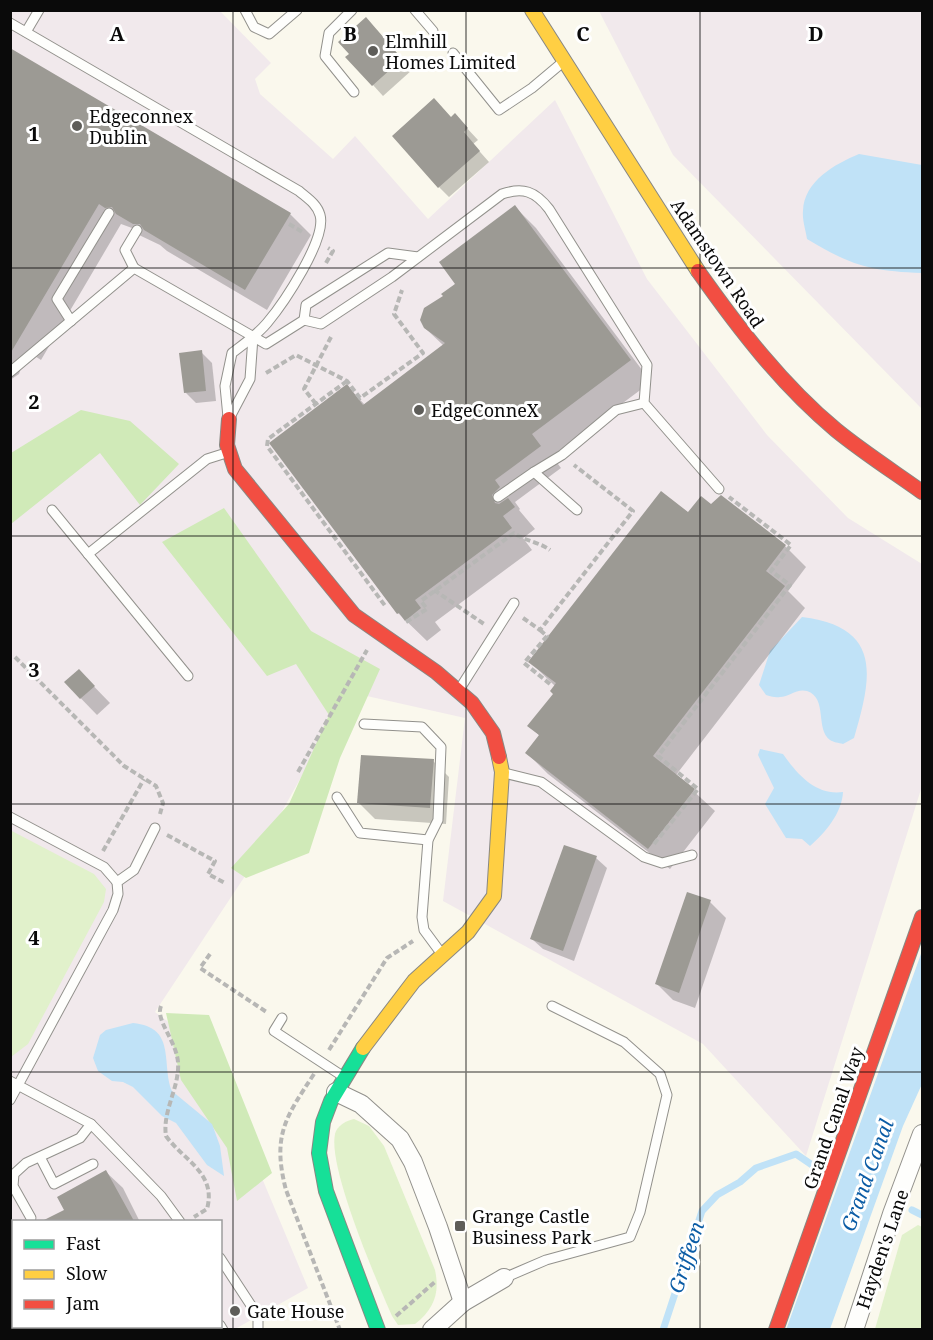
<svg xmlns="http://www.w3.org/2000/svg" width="933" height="1340" viewBox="0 0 933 1340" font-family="'Noto Serif',serif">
	<rect width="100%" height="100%" fill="#faf8ed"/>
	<g fill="#f1e9ec" fill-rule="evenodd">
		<path d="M10,11H220L271,63L255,79L260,94L333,159L355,136L428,219L555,100L647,279L767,435L848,518L922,564V786L806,1156L703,1044L443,901L465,718L349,692L249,870L155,1012L193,1040L259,1171L308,1288L235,1329H11ZM14,1222H220V1326H14Z"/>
		<polygon points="599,11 922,11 922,409 673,155"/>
	</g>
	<g fill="#e1f1cb">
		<polygon points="10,830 94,874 106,889 104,902 28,1044 11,1057"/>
		<path d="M354,1119L369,1126L384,1146L435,1270C440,1293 434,1309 415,1324L398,1325L392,1316C378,1284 324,1160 336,1131C340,1124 346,1121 354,1119Z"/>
		<polygon points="918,1225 922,1227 922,1329 875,1329 902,1235"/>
	</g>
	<g fill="#d0eab8">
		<polygon points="81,410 130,421 179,464 140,505 100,453 11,524 11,453"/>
		<polygon points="224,508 311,631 380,669 340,758 309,853 246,878 231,868 289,804 329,715 296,664 267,676 162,542"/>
		<polygon points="166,1013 209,1015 272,1173 237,1201 227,1148 181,1080"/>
	</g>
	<g fill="#c0e2f7">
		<path d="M859,154L922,165V273C870,271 852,266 807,239C806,231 802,220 803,211C804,181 835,164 859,154Z"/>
		<path d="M802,617C883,627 872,677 854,738L843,744C839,743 833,742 830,740C815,729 828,698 807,691C797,688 789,697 780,697C775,698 770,696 766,695L759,685L770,651Z"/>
		<path d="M760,749L783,754C797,774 816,796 843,792C842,813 825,833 810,846L802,839L786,838L765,804L774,788L758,755Z"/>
		<polygon points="922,951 922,1084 903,1126 830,1329 786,1330"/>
		<path d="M133,1023C177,1027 161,1064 172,1091L212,1124L220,1146L224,1176L207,1165L176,1123L162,1116L133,1087L123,1082L112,1081L98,1071L93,1058L100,1035L106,1030Z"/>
	</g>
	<g fill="#0003">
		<polygon points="377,30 412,70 383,96 373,85"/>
		<polygon points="10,50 290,214 311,235 267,310 167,251 160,245 139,235 132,228 121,224 41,360 27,351 19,374 10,380"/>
		<polygon points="465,126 478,140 473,144 489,162 449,197 439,187"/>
		<polygon points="515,207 536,228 651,382 552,456 561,468 515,502 520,509 519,510 535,529 523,538 532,550 435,622 441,630 427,641 398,613 271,443 347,386 365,405 444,346 425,328 445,297"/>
		<polygon points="201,352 212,363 216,401 196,403 186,393"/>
		<polygon points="689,514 785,546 806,567 788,591 805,608 676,775 715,811 670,869 548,774 527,753 540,736 530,726 555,694 555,686 530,662"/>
		<polygon points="79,671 110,703 97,715 66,683"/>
		<polygon points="433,761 449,777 446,824 375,819 359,803"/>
		<polygon points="596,858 607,868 574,961 543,949 532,939"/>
		<polygon points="710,902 726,918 695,1008 673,1000 657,984"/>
		<polygon points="106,1172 123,1188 140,1222 45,1222 66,1210"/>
		<polygon points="14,1239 14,1326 71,1326 72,1330 10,1330 10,1321 13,1320 10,1315 10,1240"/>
	</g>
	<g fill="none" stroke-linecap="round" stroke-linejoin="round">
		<g stroke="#c0e2f7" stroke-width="7">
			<polyline points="912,1210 922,1215"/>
			<polyline points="663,1330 702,1211 717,1195 740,1182 756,1168 796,1154 815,1167"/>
		</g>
	</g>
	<g fill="#9c9a94">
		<polygon points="366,17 402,59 372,86 345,57 349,54 338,42"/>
		<polygon points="10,48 291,213 245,290 144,230 140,224 133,224 116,214 112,207 105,208 99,204 10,354"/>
		<polygon points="434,98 451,117 455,113 468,128 464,132 480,151 438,188 392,136"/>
		<polygon points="515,205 631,360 532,434 541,446 495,480 500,487 492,495 495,503 499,504 508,498 515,507 503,516 512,528 415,600 421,608 405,621 399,613 397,614 269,443 347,384 363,405 445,343 424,328 420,320 424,308 443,296 441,294 455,284 439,262"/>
		<polygon points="202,350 206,391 184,393 179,353"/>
		<polygon points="661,491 688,512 701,496 711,504 721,495 786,545 766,571 785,586 653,756 695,789 648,849 525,753 539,735 527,726 553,694 550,691 556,683 528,662"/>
		<polygon points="79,669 95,686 80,699 64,682"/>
		<polygon points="361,755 434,759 430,808 357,803"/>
		<polygon points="564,845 597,856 563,951 530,939"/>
		<polygon points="687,892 711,900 679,993 655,984"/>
		<polygon points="106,1170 134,1221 42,1221 64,1210 57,1197"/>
	</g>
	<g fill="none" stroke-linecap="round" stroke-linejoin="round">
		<defs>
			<g id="lane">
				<polyline points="245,10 254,27 269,34 297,10"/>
				<polyline points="352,10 329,33 325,56 354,92"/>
				<polyline points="415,10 433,31"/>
				<path d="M10,23L299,191C307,198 317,204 320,215C327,239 283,304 267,323C257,335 244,344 232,353L225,386L228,417"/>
				<polyline points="26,32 39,10"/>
				<polyline points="453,53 499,110 532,88 563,62"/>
				<polyline points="134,268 125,250 137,230"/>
				<polyline points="304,320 306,305 388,253 418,257"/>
				<polyline points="71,321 57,299 109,213"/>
				<path d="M10,372L134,268L266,344L304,320L321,324L392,277L502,194C523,187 535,191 549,209L647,365L644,403L719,489"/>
				<polyline points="229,419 250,379 253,337"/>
				<polyline points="498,497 534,472"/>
				<polyline points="52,510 188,676"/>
				<polyline points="577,510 534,472 562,455 616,410 644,403"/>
				<polyline points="88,554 207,459 226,453"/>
				<polyline points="459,690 514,603"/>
				<polyline points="364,724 422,727 441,747 438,820 428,840 422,917 424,930 441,953"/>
				<polyline points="504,773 541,782 644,857 662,863 692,855"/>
				<polyline points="337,797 360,833 428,840"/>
				<polyline points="10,817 104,867 117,882"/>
				<polyline points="282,1018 274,1031 344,1077"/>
				<polyline points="10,1081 91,1124 161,1196 180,1222"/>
				<polyline points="10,1100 113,910 118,894 117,882 134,870 155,828"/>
				<polyline points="40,1157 54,1184 93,1164"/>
				<polyline points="31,1218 13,1186 14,1174 26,1163 80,1138 91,1124"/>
				<polyline points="220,1258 258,1316 258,1330"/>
				<polyline points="504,1278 546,1260 630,1237 640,1212 667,1095 660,1074 624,1042 552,1006"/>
				<polyline points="220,1325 223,1330"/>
			</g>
			<g id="street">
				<polyline points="336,1092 361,1104 400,1139 413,1162 438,1227 463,1302"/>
				<polyline points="432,1330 463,1302 504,1278"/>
				<polyline points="854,1330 892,1214 922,1134"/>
			</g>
			<polyline id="fast" points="363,1048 331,1101 323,1122 319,1153 326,1191 378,1330"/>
			<g id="slow">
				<polyline points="532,10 698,271"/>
				<polyline points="363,1048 414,981 468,932 494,896 502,772 499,757"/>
			</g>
			<g id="jam">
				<path d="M698,271C739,329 782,385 836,430C863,452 894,472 922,492"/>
				<polyline points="229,419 227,445 235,469 354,615 436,672 472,703 493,733 499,757"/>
				<polyline points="776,1330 922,917"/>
			</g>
		</defs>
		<use href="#lane" stroke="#92918c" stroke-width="11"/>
		<use href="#street" stroke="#92918c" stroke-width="20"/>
		<use href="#fast" stroke="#898883" stroke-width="16"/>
		<use href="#slow" stroke="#898883" stroke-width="16"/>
		<use href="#jam" stroke="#898883" stroke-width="16"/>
		<g stroke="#b7b7b5" stroke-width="4" stroke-dasharray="6 3" stroke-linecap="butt">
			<polyline points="289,224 304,233"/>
			<polyline points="326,263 333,251 328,248"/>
			<polyline points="266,373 296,355 347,381 360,398 423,353 394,314 402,290"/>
			<polyline points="347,381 268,439 267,446 386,607"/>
			<polyline points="316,404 304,389 331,337"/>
			<polyline points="434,590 484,624"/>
			<polyline points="523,618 540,630 633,511 574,465"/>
			<path d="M406,622L427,609L421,601L514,533C525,541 539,542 550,550"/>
			<polyline points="540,630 547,636 524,663 550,684"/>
			<polyline points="15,657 124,766 156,786 163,803 160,814"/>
			<polyline points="298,772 367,650"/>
			<polyline points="167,835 215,861 208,874 225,883"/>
			<polyline points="654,844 698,789 658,756 790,585 771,571 791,545 729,497"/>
			<polyline points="103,851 144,779"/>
			<polyline points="210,954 200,968 268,1013"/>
			<path d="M161,1006C155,1020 176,1040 178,1062C180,1087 162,1111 166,1136C183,1160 217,1173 207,1209L194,1217"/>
			<polyline points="329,1050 387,958 413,941"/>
			<path d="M314,1074C285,1118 272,1136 286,1190L340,1330"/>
			<polyline points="10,1226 14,1227"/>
			<polyline points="10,1234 14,1248"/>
			<polyline points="396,1316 436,1281"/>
		</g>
		<use href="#lane" stroke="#fefefc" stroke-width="9"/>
		<use href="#street" stroke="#fefefc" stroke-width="18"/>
		<use href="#fast" stroke="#16e098" stroke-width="14"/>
		<use href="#slow" stroke="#ffcf43" stroke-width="14"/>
		<use href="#jam" stroke="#f24e42" stroke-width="14"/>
	</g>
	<path fill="none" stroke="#0a0a0a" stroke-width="1.5" stroke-opacity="0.55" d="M233,10V1330M466,10V1330M700,10V1330M10,268H922M10,536H922M10,804H922M10,1072H922"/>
	<g fill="#5e5d59" stroke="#fff" stroke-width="2">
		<circle cx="373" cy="51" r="6"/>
		<circle cx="77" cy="126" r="6"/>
		<circle cx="419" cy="410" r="6"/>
		<rect x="454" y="1220" width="12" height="12" rx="3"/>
		<circle cx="235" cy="1311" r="6"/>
	</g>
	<g text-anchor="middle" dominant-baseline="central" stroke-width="6" stroke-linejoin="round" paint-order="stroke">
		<g font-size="18" fill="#0a0a0a" stroke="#fff" text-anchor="start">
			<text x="385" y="41">Elmhill<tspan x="385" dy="21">Homes Limited</tspan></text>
			<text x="89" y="116">Edgeconnex<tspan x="89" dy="21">Dublin</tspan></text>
			<text x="431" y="410">EdgeConneX</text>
			<text x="472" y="1216">Grange Castle<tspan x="472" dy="21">Business Park</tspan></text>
			<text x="247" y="1311">Gate House</text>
		</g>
		<g font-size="18" fill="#0a0a0a" stroke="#fff">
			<text transform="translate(718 263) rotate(56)">Adamstown Road</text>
			<text transform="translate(833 1118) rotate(-71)">Grand Canal Way</text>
			<text transform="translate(882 1249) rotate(-71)">Hayden's Lane</text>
		</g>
		<g font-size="20" font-style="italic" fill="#0b5ca5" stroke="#fff">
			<text transform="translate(867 1175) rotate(-70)">Grand Canal</text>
			<text transform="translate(686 1257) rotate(-72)">Griffeen</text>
		</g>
	</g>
	<g font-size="20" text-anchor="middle" font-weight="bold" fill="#0a0a0a" stroke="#fff" stroke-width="6" stroke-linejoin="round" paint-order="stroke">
		<text x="117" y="41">A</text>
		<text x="350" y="41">B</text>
		<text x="583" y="41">C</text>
		<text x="816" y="41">D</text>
		<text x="34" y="141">1</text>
		<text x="34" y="409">2</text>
		<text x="34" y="677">3</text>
		<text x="34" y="945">4</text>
	</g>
	<rect width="933" height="1340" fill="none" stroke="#0a0a0a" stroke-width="24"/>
	<rect x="12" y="1220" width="210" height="108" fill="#ffffff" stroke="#9d9d9d" stroke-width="1.5"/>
	<rect x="24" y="1240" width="30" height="9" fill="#16e098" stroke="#9d9d9d" stroke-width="1.5"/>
	<text x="66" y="1250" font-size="18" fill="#0a0a0a">Fast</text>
	<rect x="24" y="1270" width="30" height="9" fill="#ffcf43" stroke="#9d9d9d" stroke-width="1.5"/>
	<text x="66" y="1280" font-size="18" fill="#0a0a0a">Slow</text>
	<rect x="24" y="1300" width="30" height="9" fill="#f24e42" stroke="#9d9d9d" stroke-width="1.5"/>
	<text x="66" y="1310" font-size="18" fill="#0a0a0a">Jam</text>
</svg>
